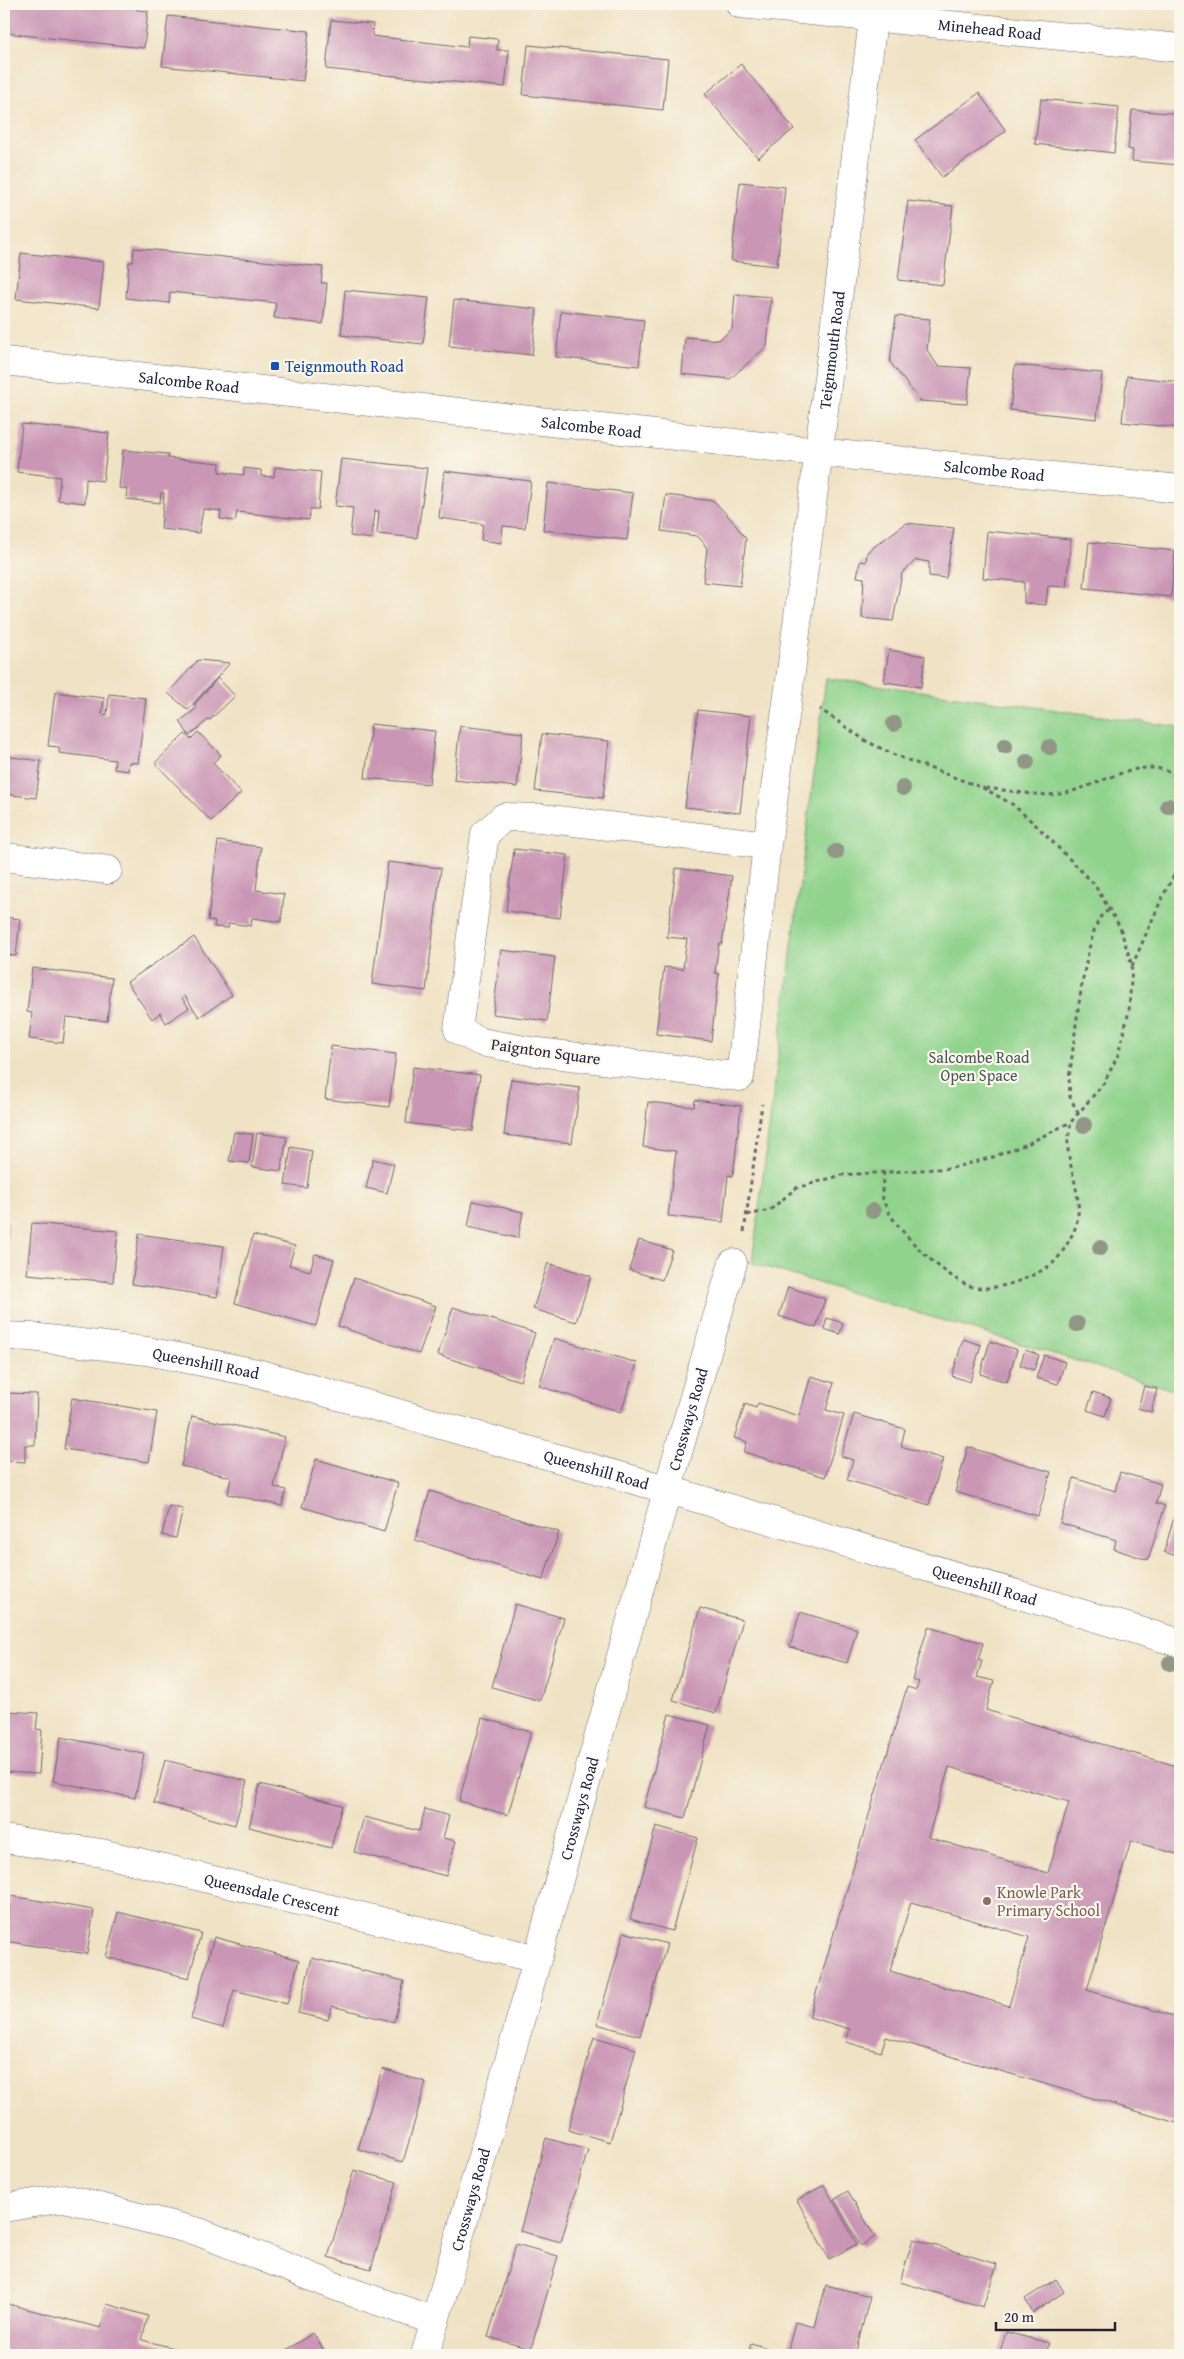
<svg xmlns="http://www.w3.org/2000/svg" width="1184" height="2359" viewBox="0 0 1184 2359" font-family="'Gentium Book Plus',serif">
	<rect width="100%" height="100%" fill="#fbf7ec"/>
	<filter id="ink" filterUnits="userSpaceOnUse"><feTurbulence type="fractalNoise" baseFrequency=".02" numOctaves="2"/><feDisplacementMap in="SourceGraphic" scale="10" xChannelSelector="R" yChannelSelector="G"/><feConvolveMatrix kernelMatrix="1 2 1 2 8 2 1 2 1" color-interpolation-filters="sRGB"/></filter>
	<filter id="wash" filterUnits="userSpaceOnUse"><feTurbulence type="fractalNoise" baseFrequency=".0096" numOctaves="4" result="noise"/><feDisplacementMap in="SourceGraphic" scale="20" xChannelSelector="R" yChannelSelector="G"/><feGaussianBlur stdDeviation="1.12" result="paint"/><feColorMatrix in="noise" values="0 0 0 0 0 0 0 0 0 0 0 0 0 0 0 0 0 1.4 0 .05"/><feComposite in="paint" operator="in"/></filter>
	<g filter="url(#wash)">
		<rect width="100%" height="100%" fill="#f0e2c4"/>
		<polygon fill="#90d38c" stroke="#597a64" points="826,678 1180,727 1180,1392 752,1263"/>
		<g id="blocks">
			<g fill="#ca96b5" fill-rule="evenodd">
				<polygon points="4,4 75,4 106,7 106,4 137,4 137,10 148,11 144,48 4,33"/>
				<polygon points="168,16 309,31 303,81 162,66"/>
				<polygon points="331,20 373,24 372,36 467,47 468,36 498,39 497,50 509,50 505,87 326,69"/>
				<polygon points="528,45 668,59 663,110 523,95"/>
				<polygon points="741,64 794,129 758,158 705,94"/>
				<polygon points="979,93 1006,131 942,177 915,140"/>
				<polygon points="1041,99 1119,107 1114,153 1035,144"/>
				<polygon points="1132,110 1180,114 1178,127 1180,128 1180,165 1132,161 1133,150 1128,149"/>
				<polygon points="740,182 785,187 777,266 731,261"/>
				<polygon points="908,201 953,206 943,285 898,280"/>
				<polygon points="134,248 323,267 321,283 327,283 323,324 274,318 276,303 170,292 169,303 126,298 129,262 133,262"/>
				<polygon points="21,253 104,262 99,308 16,299"/>
				<polygon points="345,290 429,298 423,344 341,335"/>
				<polygon points="735,294 771,297 767,346 730,379 682,374 685,337 719,340 725,335 732,329"/>
				<polygon points="454,300 537,309 532,355 449,346"/>
				<polygon points="561,311 644,320 639,366 556,357"/>
				<polygon points="896,316 930,319 927,350 938,366 971,368 967,404 920,401 890,362"/>
				<polygon points="1015,365 1102,373 1097,419 1010,410"/>
				<polygon points="1127,376 1180,382 1180,428 1122,422"/>
				<polygon points="22,424 109,433 103,481 86,479 85,503 58,500 60,477 17,472"/>
				<polygon points="123,450 168,454 168,458 220,463 219,472 244,475 244,468 261,470 261,476 274,477 275,467 321,472 318,509 310,509 309,520 237,512 235,521 220,519 221,511 203,509 199,533 161,529 164,493 161,493 160,503 126,499 127,489 119,488"/>
				<polygon points="341,459 427,468 417,538 377,534 379,511 374,511 371,539 350,536 353,508 335,506"/>
				<polygon points="444,471 531,481 525,528 503,526 501,543 481,540 483,524 439,518"/>
				<polygon points="548,483 633,493 627,540 543,530"/>
				<polygon points="666,495 714,501 731,519 746,539 740,586 703,582 707,549 703,542 697,536 661,531"/>
				<polygon points="906,523 954,528 946,578 929,576 929,562 916,560 902,573 893,621 862,618 864,578 857,577 860,561 866,562 867,552"/>
				<polygon points="987,531 1071,539 1066,587 1048,586 1046,605 1024,603 1024,582 983,578"/>
				<polygon points="1089,542 1175,551 1171,597 1084,588"/>
				<polygon points="889,650 925,656 921,687 884,682"/>
				<polygon points="198,660 230,663 188,710 168,693"/>
				<polygon points="218,678 235,696 210,720 209,719 189,736 180,721 197,708 194,705"/>
				<polygon points="55,692 104,698 102,714 107,715 109,694 146,698 138,763 129,762 128,771 114,769 115,760 59,753 59,747 48,746"/>
				<polygon points="698,710 751,716 740,813 685,807"/>
				<polygon points="371,724 435,731 429,784 365,778"/>
				<polygon points="460,726 523,733 517,787 454,780"/>
				<polygon points="198,732 221,755 213,763 241,793 211,821 155,763 185,734 191,739"/>
				<polygon points="542,734 609,741 603,798 535,791"/>
				<polygon points="4,756 41,761 36,798 4,794"/>
				<polygon points="218,841 261,847 256,890 284,894 281,922 252,918 251,926 229,923 228,928 214,927 215,921 208,920"/>
				<polygon points="514,849 568,855 560,918 506,911"/>
				<polygon points="388,862 441,868 426,991 372,984"/>
				<polygon points="676,868 732,876 722,944 719,944 717,957 715,973 719,974 711,1041 656,1034 664,967 683,969 685,953 687,939 667,937"/>
				<polygon points="4,917 20,919 16,956 4,955"/>
				<polygon points="194,937 232,995 199,1017 185,996 182,998 189,1008 166,1023 160,1013 152,1019 127,982"/>
				<polygon points="501,950 555,957 547,1021 493,1014"/>
				<polygon points="32,968 112,978 107,1021 66,1017 63,1043 29,1039 32,1013 27,1012"/>
				<polygon points="331,1046 396,1054 389,1107 325,1099"/>
				<polygon points="413,1067 480,1075 473,1131 406,1123"/>
				<polygon points="511,1079 580,1088 572,1143 504,1135"/>
				<polygon points="695,1100 741,1106 733,1176 728,1175 723,1222 668,1216 676,1151 643,1147 648,1102 694,1107"/>
				<polygon points="234,1132 253,1134 249,1163 229,1161"/>
				<polygon points="257,1133 287,1137 281,1171 252,1167"/>
				<polygon points="291,1147 312,1151 307,1188 285,1185"/>
				<polygon points="373,1159 394,1164 387,1193 366,1188"/>
				<polygon points="473,1201 523,1212 518,1238 468,1227"/>
				<polygon points="4,1223 8,1223 5,1277 4,1277"/>
				<polygon points="32,1223 118,1231 113,1282 27,1274"/>
				<polygon points="139,1234 224,1246 217,1297 132,1284"/>
				<polygon points="253,1235 295,1246 289,1265 310,1271 315,1254 334,1259 316,1326 235,1303"/>
				<polygon points="639,1240 672,1250 662,1280 629,1270"/>
				<polygon points="548,1263 591,1276 576,1322 533,1309"/>
				<polygon points="354,1278 436,1306 419,1354 338,1326"/>
				<polygon points="788,1287 825,1299 816,1328 779,1316"/>
				<polygon points="453,1307 535,1333 520,1381 438,1355"/>
				<polygon points="827,1318 843,1323 840,1334 824,1329"/>
				<polygon points="554,1338 637,1363 621,1412 539,1386"/>
				<polygon points="963,1339 981,1345 970,1382 952,1376"/>
				<polygon points="990,1341 1017,1350 1007,1382 980,1374"/>
				<polygon points="1025,1350 1039,1355 1034,1370 1020,1365"/>
				<polygon points="1044,1355 1065,1362 1058,1384 1036,1378"/>
				<polygon points="811,1376 834,1383 826,1410 844,1415 825,1477 744,1452 747,1442 734,1438 745,1404 756,1408 758,1403 799,1416"/>
				<polygon points="1144,1386 1157,1389 1151,1412 1138,1408"/>
				<polygon points="1093,1392 1111,1398 1105,1416 1087,1410"/>
				<polygon points="4,1393 37,1394 35,1445 25,1445 25,1462 4,1461"/>
				<polygon points="72,1398 157,1412 149,1462 64,1449"/>
				<polygon points="854,1414 905,1429 901,1446 943,1459 929,1505 847,1480 853,1460 841,1456"/>
				<polygon points="192,1416 285,1437 274,1487 286,1490 282,1506 228,1494 231,1477 181,1466"/>
				<polygon points="968,1447 1051,1472 1038,1516 955,1492"/>
				<polygon points="316,1459 398,1483 384,1532 302,1507"/>
				<polygon points="1120,1472 1161,1484 1156,1503 1165,1506 1148,1560 1114,1549 1116,1540 1060,1523 1074,1478 1115,1491"/>
				<polygon points="430,1491 559,1532 543,1580 415,1540"/>
				<polygon points="169,1506 183,1509 176,1538 162,1535"/>
				<polygon points="1177,1507 1180,1508 1180,1557 1164,1552"/>
				<polygon points="515,1604 564,1618 540,1701 492,1687"/>
				<polygon points="700,1608 743,1620 716,1713 673,1700"/>
				<polygon points="800,1612 857,1629 847,1663 790,1647"/>
				<path d="M928,1627L983,1643L978,1660L982,1661L977,1677L994,1681L986,1710L1180,1767V1855L1131,1841L1087,1990L1180,2018V2124L886,2037L881,2052L846,2042L850,2029L809,2017L907,1687L916,1690L919,1682L912,1680ZM949,1767L1069,1802L1048,1873L928,1837ZM911,1902L1029,1937L1009,2006L890,1971Z"/>
				<polygon points="7,1711 38,1713 36,1729 42,1730 39,1774 4,1772 4,1727 6,1727"/>
				<polygon points="669,1714 710,1725 685,1818 644,1807"/>
				<polygon points="482,1718 531,1732 508,1815 459,1801"/>
				<polygon points="61,1737 144,1754 135,1798 53,1781"/>
				<polygon points="165,1760 247,1781 235,1825 154,1803"/>
				<polygon points="260,1784 342,1805 331,1848 249,1827"/>
				<polygon points="425,1809 449,1816 443,1838 456,1841 446,1876 354,1852 364,1817 419,1831"/>
				<polygon points="656,1826 698,1838 672,1931 630,1919"/>
				<polygon points="11,1896 94,1910 87,1954 4,1941"/>
				<polygon points="118,1912 201,1933 189,1978 106,1957"/>
				<polygon points="624,1932 667,1944 640,2036 597,2024"/>
				<polygon points="214,1937 299,1960 287,2004 234,1990 223,2028 191,2019"/>
				<polygon points="312,1958 404,1981 394,2022 332,2006 328,2020 298,2013"/>
				<polygon points="594,2037 636,2049 610,2142 568,2130"/>
				<polygon points="382,2069 426,2082 403,2162 358,2149"/>
				<polygon points="546,2138 588,2150 561,2242 520,2231"/>
				<polygon points="354,2170 397,2182 371,2269 328,2257"/>
				<polygon points="824,2185 857,2244 829,2259 797,2200"/>
				<polygon points="848,2191 875,2237 861,2246 834,2199"/>
				<polygon points="913,2239 997,2264 983,2307 900,2282"/>
				<polygon points="516,2244 558,2256 531,2349 488,2337"/>
				<polygon points="1056,2279 1064,2292 1033,2313 1025,2299"/>
				<polygon points="826,2285 870,2296 855,2355 809,2355 788,2350 795,2322 815,2327"/>
				<polygon points="8,2304 101,2328 107,2304 148,2316 142,2340 202,2355 4,2355 4,2321"/>
				<polygon points="1006,2332 1049,2343 1046,2355 999,2355"/>
				<polygon points="313,2333 327,2355 279,2355"/>
				<polygon points="751,2343 789,2355 748,2355"/>
			</g>
		</g>
	</g>
	<g filter="url(#ink)">
		<use href="#blocks" fill-opacity="0" stroke="#6a656b" stroke-width="1"/>
		<g fill="none" stroke-linecap="round" stroke-linejoin="round">
			<defs>
				<g id="minor">
					<path id="s1" d="M740,4L1180,48"/>
					<path id="s2" d="M4,361L817,452L1180,489"/>
					<path id="s3" d="M767,845L740,1077L530,1051L481,1042L458,1030L485,834L504,817L541,818L767,845L788,696L875,4"/>
					<polyline points="4,857 108,870"/>
					<path id="s4" d="M4,1336L31,1337L147,1351L257,1373L666,1489L1180,1643"/>
					<path id="s5" d="M4,1839L102,1853L537,1959"/>
					<polyline points="4,2208 64,2198 199,2232 337,2287 435,2321"/>
					<path id="s6" d="M425,2355C532,1992 625,1626 733,1263"/>
				</g>
			</defs>
			<use href="#minor" stroke="#6a656b" stroke-width="29"/>
			<g stroke="#6a656b" stroke-width="3" stroke-dasharray="4 4" stroke-linecap="butt">
				<path d="M986,788C1005,790 1043,797 1059,794C1098,789 1145,749 1180,779"/>
				<polyline points="1132,966 1162,898 1180,864"/>
				<path d="M1078,1113L1070,1097L1069,1079C1074,1046 1084,937 1102,915C1104,912 1108,911 1112,910"/>
				<path d="M884,1172C883,1180 881,1191 883,1199C890,1226 942,1274 967,1285C990,1295 1034,1278 1053,1263C1060,1257 1068,1243 1072,1235C1087,1206 1071,1178 1068,1149C1067,1141 1070,1131 1071,1122"/>
				<polyline points="747,1215 770,1210 796,1188 842,1175 952,1168 993,1157 1027,1144 1071,1122 1104,1083 1118,1055 1129,1011 1132,966 1120,927 1094,884 1038,827 1012,804 983,788 897,756 866,741 820,709"/>
				<polyline points="744,1232 762,1104"/>
			</g>
			<use href="#minor" stroke="#fff" stroke-width="28"/>
		</g>
		<g fill="#919686">
			<circle cx="894" cy="724" r="8"/>
			<circle cx="1005" cy="746" r="8"/>
			<circle cx="1050" cy="747" r="8"/>
			<circle cx="1027" cy="762" r="8"/>
			<circle cx="903" cy="788" r="8"/>
			<circle cx="1168" cy="806" r="8"/>
			<circle cx="836" cy="852" r="8"/>
			<circle cx="1084" cy="1125" r="8"/>
			<circle cx="873" cy="1211" r="8"/>
			<circle cx="1100" cy="1248" r="8"/>
			<circle cx="1077" cy="1324" r="8"/>
			<circle cx="1170" cy="1663" r="8"/>
		</g>
	</g>
	<rect fill="#1a4fb4" stroke="#fbf7ec" stroke-width="2" x="270" y="361" width="10" height="10" rx="2.5"/>
	<circle fill="#8d6e63" stroke="#fbf7ec" stroke-width="2" cx="987" cy="1901" r="5"/>
	<g text-anchor="middle" dominant-baseline="central" stroke-width="4.5" stroke-linejoin="round" paint-order="stroke">
		<g font-size="16" fill="#22223b" stroke="#fbf7ec">
			<text stroke="none"><textPath href="#s1" startOffset="251">Minehead Road</textPath></text>
			<text stroke="none"><textPath href="#s3" startOffset="1508">Teignmouth Road</textPath></text>
			<text stroke="none"><textPath href="#s2" startOffset="186">Salcombe Road</textPath></text>
			<text stroke="none"><textPath href="#s2" startOffset="591">Salcombe Road</textPath></text>
			<text stroke="none"><textPath href="#s2" startOffset="996">Salcombe Road</textPath></text>
			<text transform="translate(546 1051) rotate(8)">Paignton Square</text>
			<text stroke="none"><textPath href="#s4" startOffset="204">Queenshill Road</textPath></text>
			<text stroke="none"><textPath href="#s6" startOffset="972">Crossways Road</textPath></text>
			<text stroke="none"><textPath href="#s4" startOffset="609">Queenshill Road</textPath></text>
			<text stroke="none"><textPath href="#s4" startOffset="1014">Queenshill Road</textPath></text>
			<text stroke="none"><textPath href="#s6" startOffset="568">Crossways Road</textPath></text>
			<text stroke="none"><textPath href="#s5" startOffset="274">Queensdale Crescent</textPath></text>
			<text stroke="none"><textPath href="#s6" startOffset="162">Crossways Road</textPath></text>
		</g>
		<g font-size="16" fill="#164399" stroke="#fbf7ec" text-anchor="start">
			<text x="285" y="366">Teignmouth Road</text>
		</g>
		<g font-size="16" fill="#435753" stroke="#fbf7ec">
			<text x="979" y="1057">Salcombe Road<tspan x="979" dy="18">Open Space</tspan></text>
		</g>
		<g font-size="16" fill="#785e54" stroke="#fbf7ec" text-anchor="start">
			<text x="997" y="1892">Knowle Park<tspan x="997" dy="18">Primary School</tspan></text>
		</g>
	</g>
	<rect width="1184" height="2359" fill="none" stroke="#fbf7ec" stroke-width="20"/>
	<path d="M996 2322v8h119v-8" fill="none" stroke="#22223b" stroke-width="2.5"/>
	<text x="1004" y="2322" font-size="15" fill="#22223b" stroke="#fbf7ec" stroke-width="4" paint-order="stroke">20 m</text>
</svg>
